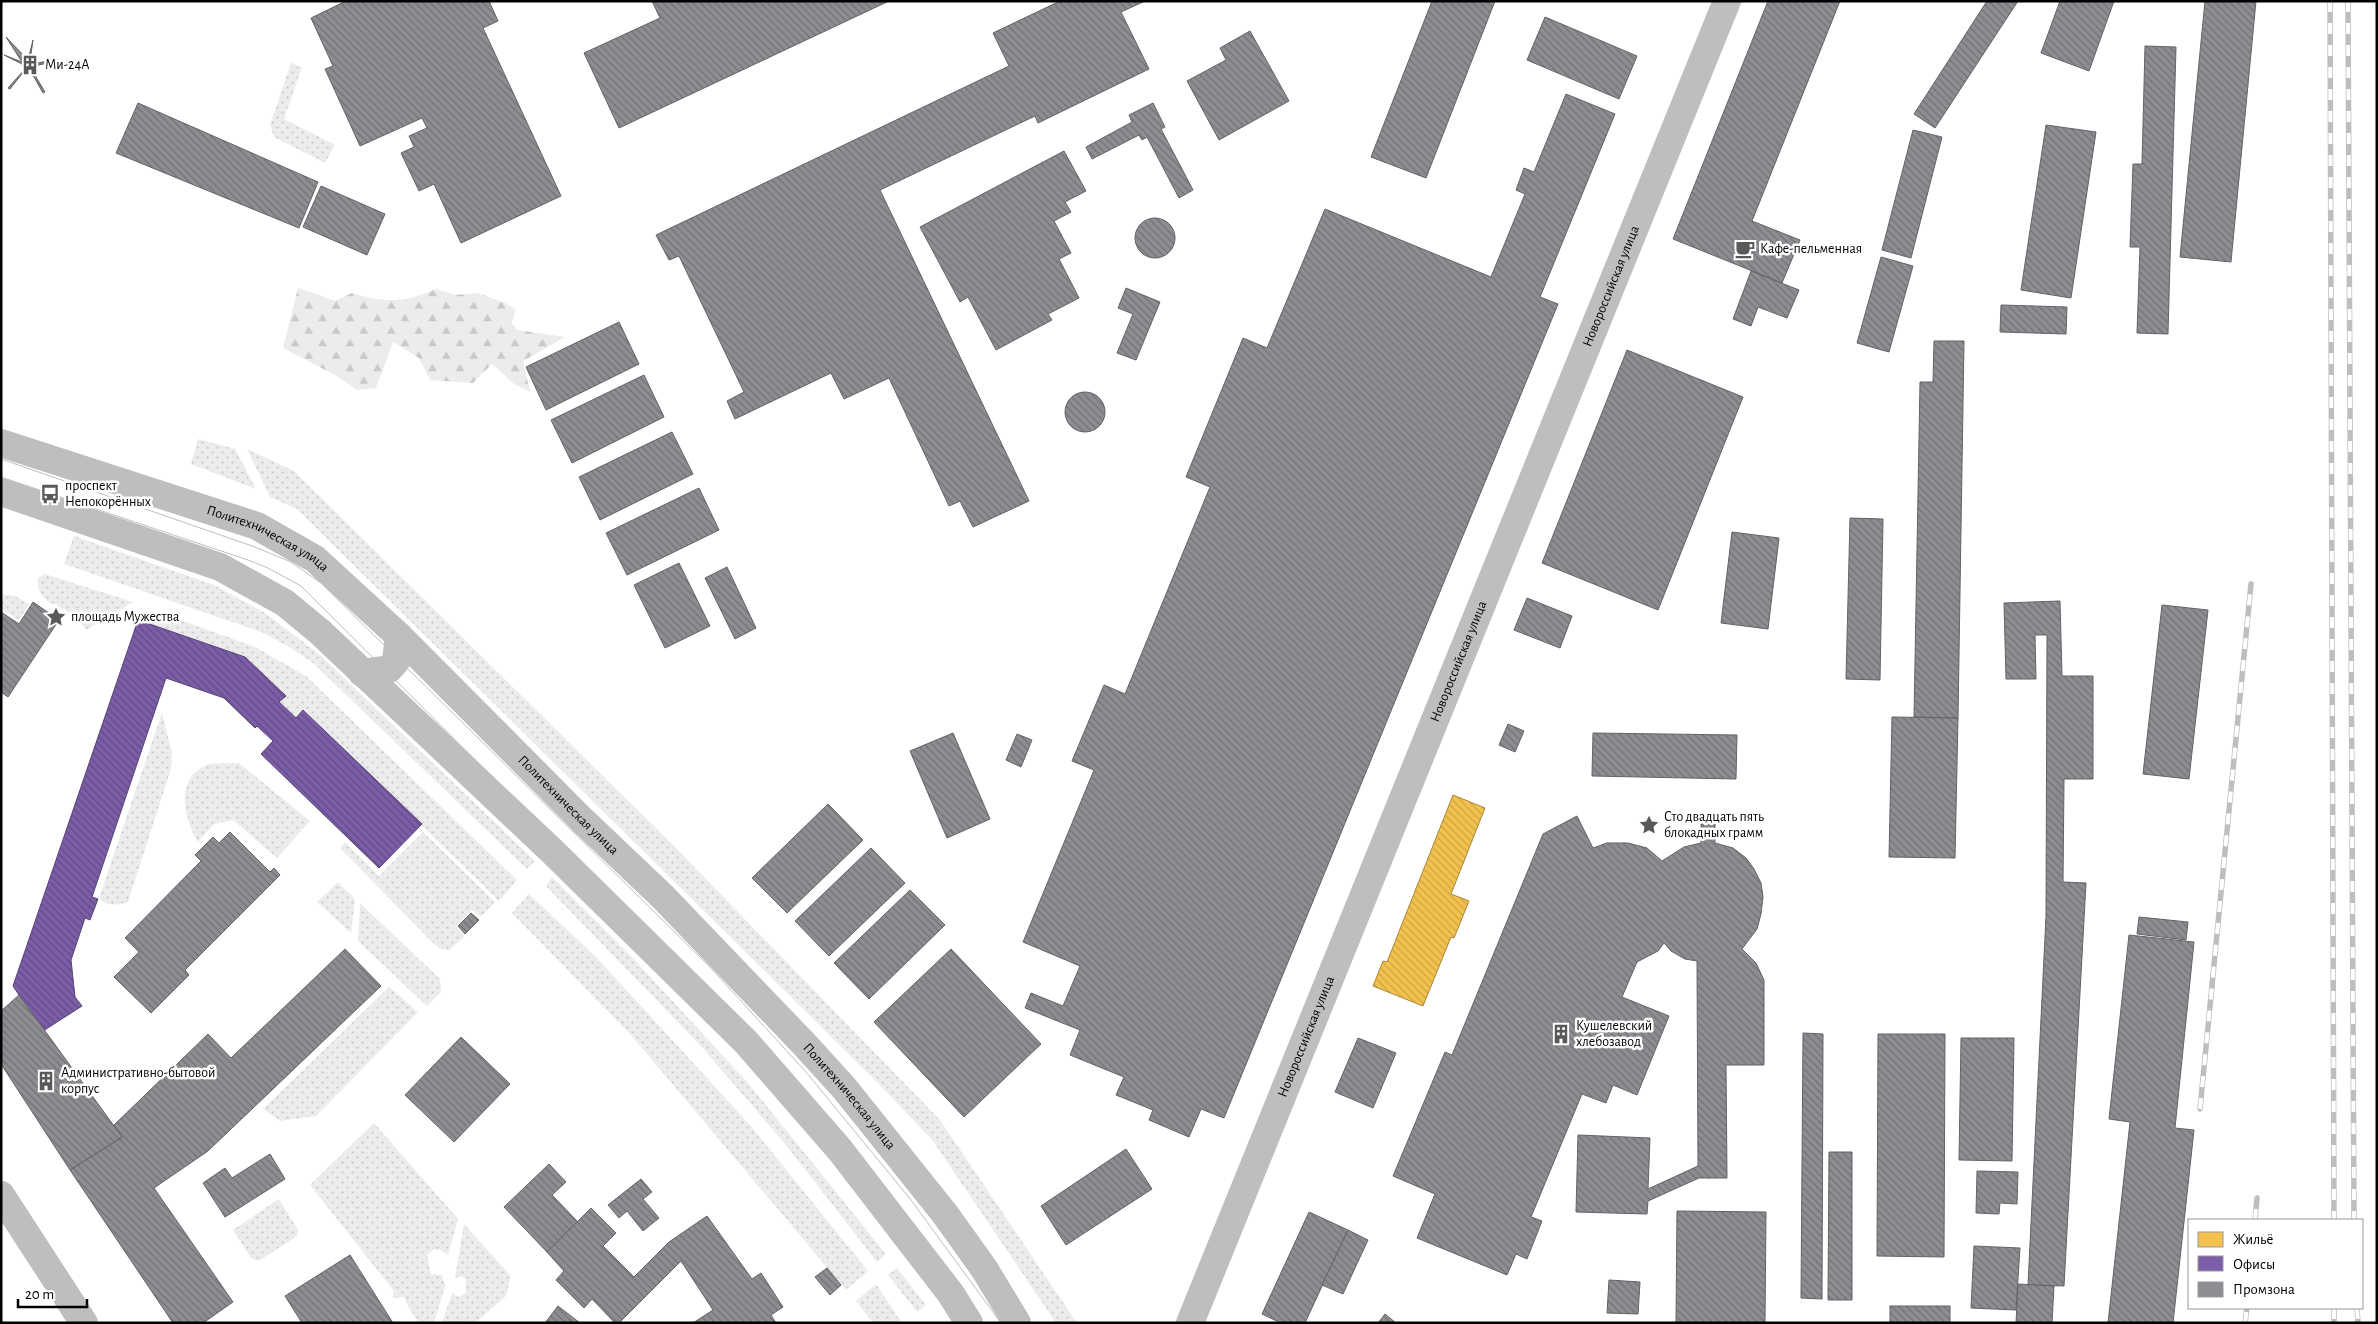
<svg xmlns="http://www.w3.org/2000/svg" width="2378" height="1324" viewBox="0 0 2378 1324" font-family="'Alegreya Sans',sans-serif">
	<defs>
		<pattern id="grass-dots" width="8" height="8" patternUnits="userSpaceOnUse" patternTransform="scale(1.25)"><rect width="8" height="8" fill="#ececec"/><path d="M2 2h.1M6 6h.1" fill="none" stroke="#c9c9c9" stroke-width="1.8" stroke-linecap="round"/></pattern>
		<pattern id="forest-firs" width="22" height="20" patternUnits="userSpaceOnUse" patternTransform="scale(1.25)"><rect width="22" height="20" fill="#ececec"/><path d="M5 1l3.5 6h-7zM16 11l3.5 6h-7z" fill="#c9c9c9"/></pattern>
		<pattern id="homes-back-hatch" width="6" height="6" patternUnits="userSpaceOnUse" patternTransform="scale(1.25)"><rect width="6" height="6" fill="#f2c14e"/><path d="M-1 5l2 2M0 0l6 6M5-1l2 2" fill="none" stroke="#cea442"/></pattern>
		<pattern id="offices-back-hatch" width="6" height="6" patternUnits="userSpaceOnUse" patternTransform="scale(1.25)"><rect width="6" height="6" fill="#7b5ea7"/><path d="M-1 5l2 2M0 0l6 6M5-1l2 2" fill="none" stroke="#624b86"/></pattern>
		<pattern id="industry-back-hatch" width="6" height="6" patternUnits="userSpaceOnUse" patternTransform="scale(1.25)"><rect width="6" height="6" fill="#8d8d92"/><path d="M-1 5l2 2M0 0l6 6M5-1l2 2" fill="none" stroke="#717175"/></pattern>
	</defs>
	<rect width="100%" height="100%" fill="#fff"/>
	<g fill="url(#grass-dots)">
		<polygon points="291,63 302,67 284,119 335,145 325,163 274,137 270,125"/>
		<polygon points="198,439 235,449 256,489 191,464"/>
		<polygon points="247,449 294,471 674,846 940,1120 1077,1323 1056,1323 933,1141 879,1084 297,509 270,497"/>
		<polygon points="74,536 214,585 265,613 319,654 535,861 527,869 313,663 291,648 264,633 64,564"/>
		<path d="M45,574L133,602L86,630C83,626 80,620 77,617C61,604 35,604 38,578Z"/>
		<polygon points="3,595 15,596 29,604 19,620 1,609"/>
		<polygon points="161,613 255,647 306,676 517,880 499,901 304,710 296,718 279,702 285,695 245,657 138,620"/>
		<path d="M162,713L172,753L171,769L128,902C119,905 106,907 99,898Z"/>
		<path d="M239,763L310,821L277,858L233,820L214,824L198,842C185,820 174,781 204,766C213,762 229,764 239,763Z"/>
		<polygon points="423,832 495,902 481,917 472,910 456,927 465,936 449,950 441,949 433,943 340,848 345,842 379,876"/>
		<polygon points="552,877 630,955 748,1083 886,1254 877,1262 786,1145 700,1045 546,886"/>
		<polygon points="338,882 355,899 351,933 317,902"/>
		<polygon points="529,894 597,958 751,1126 868,1271 846,1290 631,1035 512,913"/>
		<polygon points="360,903 440,979 441,992 427,1006 358,941"/>
		<polygon points="389,987 418,1012 316,1116 280,1121 263,1109"/>
		<polygon points="374,1123 458,1219 448,1255 441,1250 434,1249 427,1255 431,1274 442,1275 445,1286 434,1323 419,1323 409,1308 404,1297 392,1298 394,1291 310,1185"/>
		<polygon points="279,1199 298,1230 297,1236 259,1261 251,1258 233,1230"/>
		<polygon points="464,1224 511,1276 506,1296 475,1323 442,1323 452,1293 459,1297 466,1293 466,1280 462,1276 455,1278"/>
		<polygon points="897,1268 926,1305 917,1312 888,1275"/>
		<polygon points="876,1284 902,1323 873,1323 856,1301"/>
	</g>
	<path fill="url(#forest-firs)" d="M298,288L335,301L352,293C383,303 405,303 436,289L454,295L478,293L505,303L516,310L511,322L517,330L565,337L523,361L530,392L513,383L492,364L473,383L430,380L419,358L393,342L376,388L357,390L335,375L283,348Z"/>
	<polygon fill="url(#homes-back-hatch)" stroke="#a98737" points="1453,795 1485,808 1451,894 1469,901 1454,938 1451,937 1423,1006 1373,986 1383,961 1387,962"/>
	<polygon fill="url(#offices-back-hatch)" stroke="#564275" points="138,620 245,657 286,696 279,702 296,718 303,710 422,824 379,868 261,754 273,741 257,726 255,728 224,698 166,678 92,897 98,899 90,920 85,918 71,960 75,997 82,1006 43,1031 13,986"/>
	<g fill="url(#industry-back-hatch)" stroke="#636366">
		<polygon points="346,1 489,1 498,21 483,28 561,196 461,243 434,184 419,191 401,153 414,147 409,136 427,128 422,118 360,146 325,69 333,66 311,18"/>
		<polygon points="652,1 889,1 619,128 584,53 660,18"/>
		<polygon points="1060,1 1145,1 1121,12 1149,69 1038,123 1035,116 880,190 1029,501 973,527 960,501 949,506 889,378 844,399 831,373 735,419 727,401 744,392 679,256 669,260 656,235 1009,66 993,33"/>
		<polygon points="1432,1 1495,1 1426,178 1371,157"/>
		<polygon points="1768,1 1840,1 1752,221 1800,240 1782,283 1673,239"/>
		<polygon points="1987,1 2018,1 1935,128 1914,114"/>
		<polygon points="2060,1 2114,1 2089,71 2041,53"/>
		<polygon points="2205,1 2256,1 2231,262 2180,257"/>
		<polygon points="1545,17 1637,56 1619,99 1527,60"/>
		<polygon points="1250,31 1289,101 1219,140 1187,81 1226,60 1220,48"/>
		<polygon points="6,37 28,60 33,40 30,61 33,64 57,59 57,61 34,66 37,71 36,77 45,92 43,93 34,77 25,70 10,89 8,88 25,69 22,64 4,55 22,62"/>
		<polygon points="2145,46 2176,47 2168,334 2137,333 2140,247 2130,247 2133,164 2142,164"/>
		<polygon points="1566,94 1615,114 1540,297 1558,304 1224,1118 1201,1109 1189,1137 1149,1120 1153,1110 1116,1095 1124,1077 1070,1055 1080,1030 1025,1008 1031,993 1063,1006 1080,966 1023,942 1094,770 1072,761 1104,685 1125,694 1210,487 1186,477 1243,338 1267,348 1325,209 1491,277 1525,194 1516,190 1524,168 1534,172"/>
		<polygon points="138,103 318,182 299,228 116,153"/>
		<polygon points="1153,103 1165,127 1161,129 1193,190 1179,198 1147,137 1142,140 1139,135 1092,159 1086,147 1132,122 1129,115"/>
		<polygon points="2046,125 2096,132 2071,298 2021,290"/>
		<polygon points="1913,130 1942,137 1911,258 1882,250"/>
		<polygon points="1064,151 1086,191 1065,202 1071,212 1054,221 1071,253 1059,259 1079,298 1048,314 1052,320 996,350 968,297 960,302 920,227"/>
		<polygon points="321,186 385,214 367,255 303,227"/>
		<circle cx="1155" cy="238" r="20"/>
		<polygon points="1881,257 1913,266 1889,352 1857,343"/>
		<polygon points="1751,271 1799,290 1787,318 1758,307 1751,326 1733,319"/>
		<polygon points="1126,288 1160,302 1136,360 1117,353 1133,314 1118,308"/>
		<polygon points="2001,305 2067,307 2066,334 2000,332"/>
		<polygon points="619,322 639,364 546,410 526,367"/>
		<polygon points="1934,341 1964,341 1958,718 1914,717 1920,382 1933,382"/>
		<polygon points="1627,350 1743,397 1658,610 1542,563"/>
		<polygon points="644,375 664,417 572,463 551,420"/>
		<circle cx="1085" cy="412" r="20"/>
		<polygon points="672,432 693,474 600,520 579,477"/>
		<polygon points="699,488 719,530 627,575 606,533"/>
		<polygon points="1850,518 1883,519 1880,680 1846,679"/>
		<polygon points="1732,532 1779,538 1768,629 1721,623"/>
		<polygon points="679,563 710,626 665,648 634,585"/>
		<polygon points="727,567 756,628 735,639 705,578"/>
		<polygon points="1527,598 1572,616 1560,648 1514,630"/>
		<polygon points="2060,601 2062,676 2093,676 2093,779 2064,779 2063,882 2086,883 2064,1286 2028,1285 2046,916 2047,635 2035,635 2036,679 2006,679 2004,603"/>
		<polygon points="33,602 59,620 8,697 1,692 1,612 19,624"/>
		<polygon points="2162,605 2208,610 2189,779 2143,774"/>
		<polygon points="1892,717 1958,718 1955,858 1889,857"/>
		<polygon points="1508,724 1524,731 1515,752 1499,745"/>
		<polygon points="953,733 990,819 947,838 910,751"/>
		<polygon points="1593,733 1737,735 1736,779 1592,776"/>
		<polygon points="1017,734 1032,740 1021,767 1006,760"/>
		<polygon points="828,804 863,840 787,913 752,878"/>
		<polygon points="1577,816 1593,848 1607,843 1628,843 1647,848 1662,861 1684,847 1701,843 1701,824 1715,824 1715,843 1733,848 1746,858 1754,869 1761,883 1763,897 1761,914 1757,929 1742,949 1756,963 1764,980 1764,1065 1726,1065 1727,1178 1699,1178 1648,1201 1647,1214 1576,1212 1578,1135 1650,1138 1648,1189 1698,1166 1697,961 1685,959 1671,951 1664,943 1658,951 1637,962 1622,997 1669,1016 1637,1095 1613,1085 1606,1103 1582,1094 1531,1217 1542,1221 1527,1259 1516,1254 1507,1275 1417,1238 1435,1194 1393,1176 1445,1052 1452,1055 1543,834"/>
		<polygon points="230,832 270,872 274,868 280,875 185,970 189,975 151,1013 114,977 139,952 125,938 201,861 195,855 213,837 219,843"/>
		<polygon points="871,848 905,883 829,956 795,921"/>
		<polygon points="910,890 945,925 869,999 834,963"/>
		<polygon points="471,913 479,920 465,934 458,926"/>
		<polygon points="2139,917 2188,922 2186,940 2137,934"/>
		<polygon points="2129,935 2194,942 2175,1128 2194,1130 2173,1323 2108,1323 2130,1122 2109,1119"/>
		<polygon points="345,949 381,986 208,1151 154,1188 233,1302 203,1323 173,1323 70,1170 122,1137 114,1125 208,1034 231,1058"/>
		<polygon points="951,949 1041,1044 964,1117 874,1022"/>
		<polygon points="19,995 122,1137 70,1170 1,1064 1,1011"/>
		<polygon points="1803,1033 1823,1034 1822,1299 1801,1298"/>
		<polygon points="1878,1034 1945,1034 1944,1257 1877,1256"/>
		<polygon points="461,1037 510,1084 454,1142 405,1095"/>
		<polygon points="1358,1038 1396,1053 1373,1108 1335,1092"/>
		<polygon points="1961,1038 2014,1038 2012,1161 1959,1160"/>
		<polygon points="1126,1149 1152,1189 1066,1245 1041,1206"/>
		<polygon points="1829,1152 1852,1152 1852,1300 1828,1300"/>
		<polygon points="270,1154 285,1179 225,1217 203,1183 225,1168 232,1178"/>
		<polygon points="549,1164 566,1182 552,1195 578,1222 547,1252 504,1207"/>
		<polygon points="1977,1171 2018,1172 2017,1204 2000,1203 1999,1214 1976,1213"/>
		<polygon points="641,1179 652,1192 643,1199 659,1218 643,1231 627,1211 619,1218 608,1205"/>
		<polygon points="591,1208 616,1233 603,1246 634,1277 669,1242 707,1216 752,1279 761,1273 783,1307 771,1315 776,1323 693,1323 713,1310 681,1261 619,1323 615,1323 592,1299 584,1308 556,1280 564,1271 547,1252"/>
		<polygon points="1677,1211 1766,1212 1765,1323 1676,1323"/>
		<polygon points="1309,1212 1348,1230 1305,1323 1281,1323 1262,1314"/>
		<polygon points="1348,1230 1368,1240 1343,1294 1322,1285"/>
		<polygon points="1974,1246 2020,1248 2016,1310 1971,1308"/>
		<polygon points="350,1255 393,1323 302,1323 285,1296"/>
		<polygon points="827,1268 841,1285 830,1295 815,1277"/>
		<polygon points="1609,1280 1640,1282 1638,1314 1607,1313"/>
		<polygon points="2018,1284 2054,1286 2052,1323 2016,1323"/>
		<polygon points="558,1306 580,1323 545,1323"/>
		<rect x="1890" y="1306" width="60" height="17"/>
		<polygon points="1385,1314 1396,1323 1378,1323"/>
	</g>
	<g fill="none" stroke-linecap="round" stroke-linejoin="round">
		<g stroke="#bebebe" stroke-width="28">
			<path id="s1" d="M1,443L257,526L315,559L399,636L582,820L663,897L806,1046L845,1089L945,1214L985,1270L1017,1323"/>
			<polyline points="1,492 220,567 285,603 320,632 554,853 746,1042 840,1150 951,1294 969,1323"/>
			<polyline points="362,673 389,669 396,661 399,636"/>
			<polyline points="1,1195 84,1323"/>
			<path id="s2" d="M1190,1323L1727,1"/>
		</g>
		<g stroke="#bebebe" stroke-width="1">
			<polyline points="1,459 255,547 291,562 321,583 708,965 806,1072 911,1200 1001,1323"/>
			<polyline points="1,477 248,560 268,568 301,586 776,1060 931,1253 968,1302 980,1323"/>
		</g>
		<defs>
			<g id="rail">
				<polyline points="2330,1 2334,1220"/>
				<polyline points="2348,1 2354,1220"/>
				<polyline points="2200,1109 2251,584"/>
				<polyline points="2255,1220 2257,1198"/>
				<polyline points="2334,1308 2334,1323"/>
				<polyline points="2357,1308 2358,1323"/>
				<polyline points="2245,1323 2247,1308"/>
			</g>
		</defs>
		<use href="#rail" stroke="#bebebe" stroke-width="5.5"/>
		<use href="#rail" stroke="#fff" stroke-width="4" stroke-dasharray="11" stroke-linecap="butt"/>
	</g>
	<defs>
		<symbol id="building-bare" viewBox="-9 -9 18 18"><path d="M-4-6H4V6H1V3H-1V6H-4ZM-2.5-4.3h1.7v1.8h-1.7ZM.8-4.3h1.7v1.8H.8ZM-2.5-1h1.7V.8h-1.7ZM.8-1h1.7V.8H.8Z" fill="#595959" stroke="#fff" stroke-width="2.5" paint-order="stroke"/></symbol>
		<symbol id="cafe-bare" viewBox="-9 -9 18 18"><path d="M-5.5-4.5H6V0H3Q3 3.5 0 3.5H-2.5Q-5.5 3.5-5.5 0ZM3-3.2v2h1.7v-2ZM-6 4.5H4V6H-6Z" fill="#595959" stroke="#fff" stroke-width="2.5" paint-order="stroke"/></symbol>
		<symbol id="bus-bare" viewBox="-9 -9 18 18"><path d="M-5-6H5V4H4V6H2V4H-2V6H-4V4H-5ZM-3.5-4V0h7V-4ZM-3.5 1.2v1.5H-2V1.2ZM2 1.2v1.5H3.5V1.2Z" fill="#595959" stroke="#fff" stroke-width="2.5" paint-order="stroke"/></symbol>
		<symbol id="sight-bare" viewBox="-9 -9 18 18"><path d="M0-6L1.8-2.2L6-1.7L2.9 1.2L3.7 5.4L0 3.3L-3.7 5.4L-2.9 1.2L-6-1.7L-1.8-2.2Z" fill="#595959" stroke="#fff" stroke-width="2.5" paint-order="stroke"/></symbol>
	</defs>
	<g fill-rule="evenodd">
		<use href="#building-bare" x="16" y="51" width="28" height="28"/>
		<use href="#cafe-bare" x="1731" y="235" width="28" height="28"/>
		<use href="#bus-bare" x="36" y="480" width="28" height="28"/>
		<use href="#sight-bare" x="42" y="603" width="28" height="28"/>
		<use href="#sight-bare" x="1635" y="811" width="28" height="28"/>
		<use href="#building-bare" x="1547" y="1020" width="28" height="28"/>
		<use href="#building-bare" x="32" y="1067" width="28" height="28"/>
	</g>
	<g text-anchor="middle" dominant-baseline="central" stroke-width="5" stroke-linejoin="round" paint-order="stroke">
		<g font-size="14" fill="#000" stroke="#fff" text-anchor="start">
			<text x="45" y="65">Ми-24А</text>
			<text x="1760" y="249">Кафе-пельменная</text>
			<text x="65" y="486">проспект<tspan x="65" dy="16">Непокорённых</tspan></text>
			<text x="71" y="617">площадь Мужества</text>
			<text x="1664" y="817">Сто двадцать пять<tspan x="1664" dy="16">блокадных грамм</tspan></text>
			<text x="1576" y="1026">Кушелевский<tspan x="1576" dy="16">хлебозавод</tspan></text>
			<text x="61" y="1073">Административно-бытовой<tspan x="61" dy="16">корпус</tspan></text>
		</g>
		<g font-size="14" fill="#000" stroke="#fff">
			<text stroke="none"><textPath href="#s2" startOffset="1119">Новороссийская улица</textPath></text>
			<text stroke="none"><textPath href="#s1" startOffset="284">Политехническая улица</textPath></text>
			<text stroke="none"><textPath href="#s2" startOffset="714">Новороссийская улица</textPath></text>
			<text stroke="none"><textPath href="#s1" startOffset="689">Политехническая улица</textPath></text>
			<text stroke="none"><textPath href="#s2" startOffset="309">Новороссийская улица</textPath></text>
			<text stroke="none"><textPath href="#s1" startOffset="1094">Политехническая улица</textPath></text>
		</g>
	</g>
	<rect width="2378" height="1324" fill="none" stroke="#000000" stroke-width="5"/>
	<rect x="2188" y="1219" width="175" height="90" fill="#ffffff" stroke="#999999"/>
	<rect x="2198" y="1232" width="25" height="15" fill="#f2c14e" stroke="#999999"/>
	<text x="2233" y="1244" font-size="15" fill="#000000">Жильё</text>
	<rect x="2198" y="1256" width="25" height="15" fill="#7b5ea7" stroke="#999999"/>
	<text x="2233" y="1269" font-size="15" fill="#000000">Офисы</text>
	<rect x="2198" y="1282" width="25" height="15" fill="#8d8d92" stroke="#999999"/>
	<text x="2233" y="1294" font-size="15" fill="#000000">Промзона</text>
	<path d="M18 1299v8h69v-8" fill="none" stroke="#000000" stroke-width="2.5"/>
	<text x="25" y="1299" font-size="15" fill="#000000" stroke="#ffffff" stroke-width="4" paint-order="stroke">20 m</text>
</svg>
